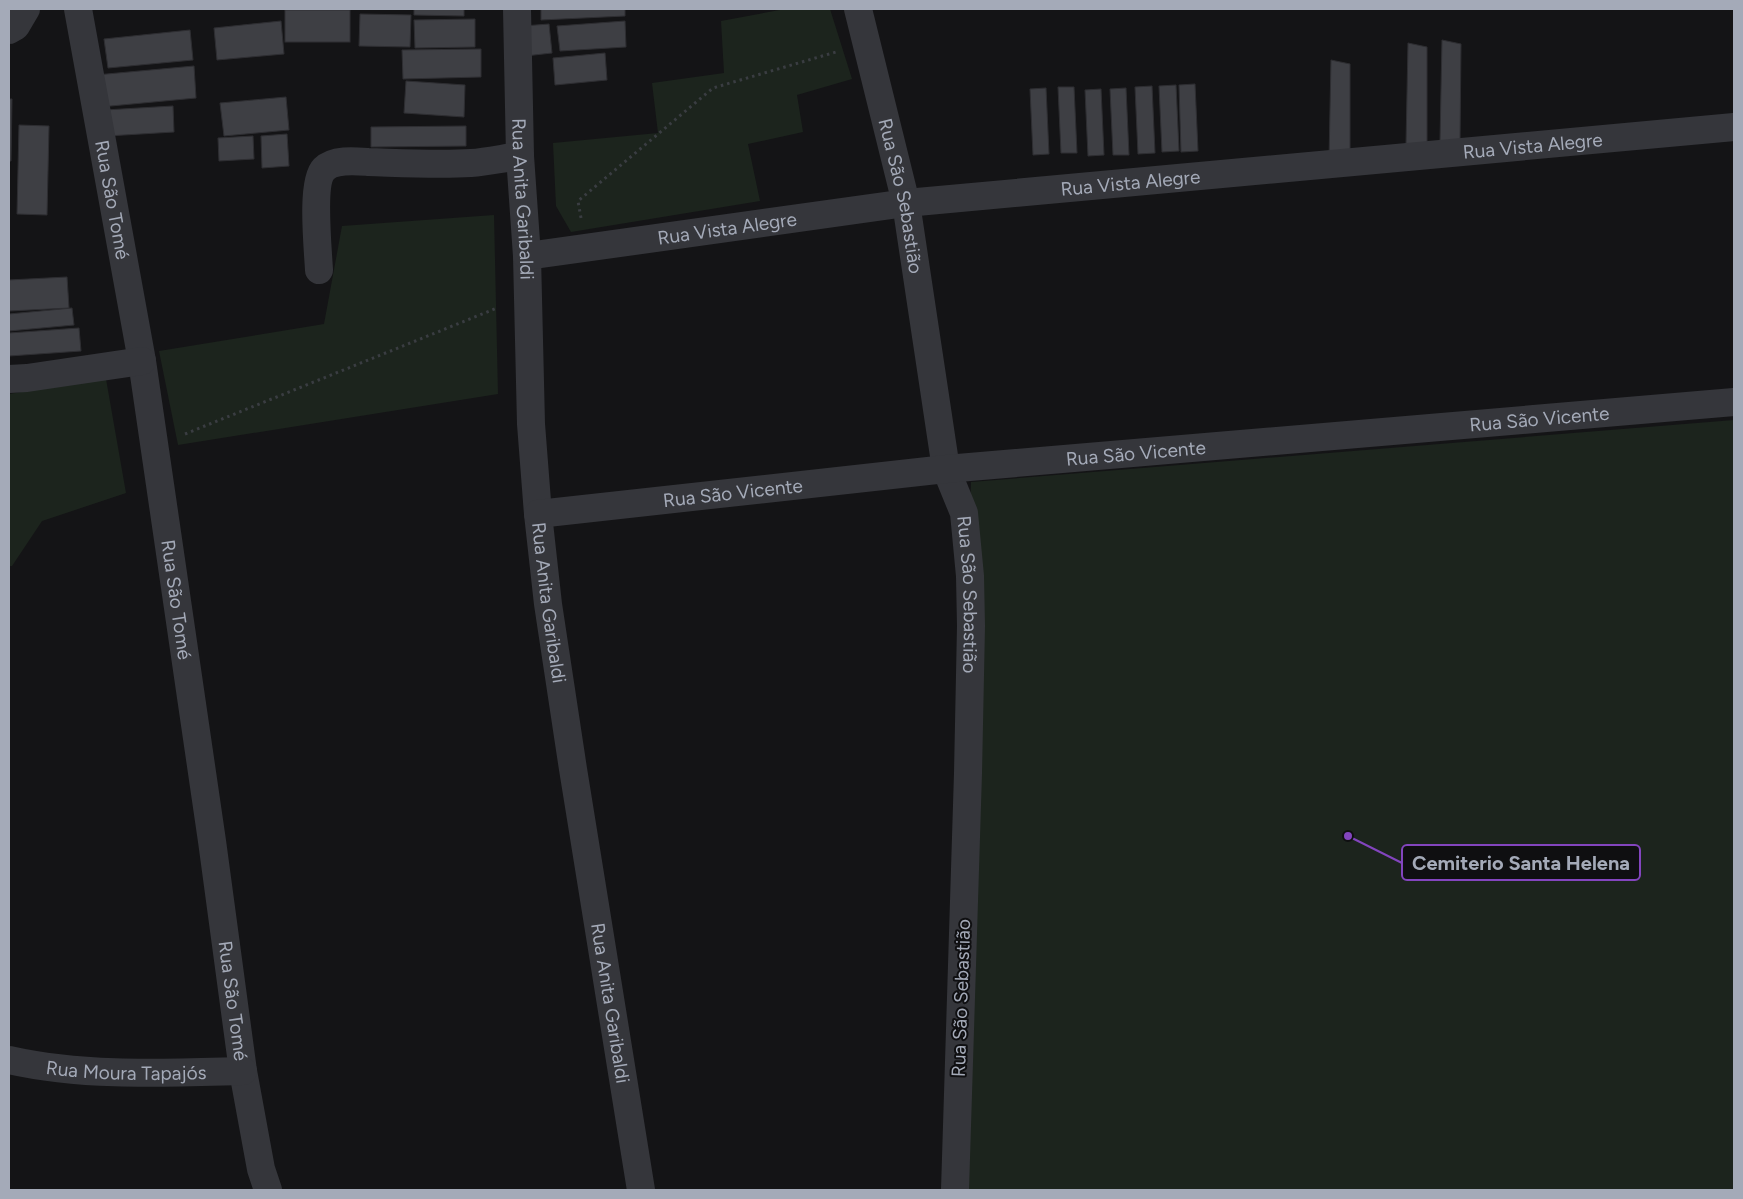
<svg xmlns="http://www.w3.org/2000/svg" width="1743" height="1199" viewBox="0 0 1743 1199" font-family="Figtree,sans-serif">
	<rect width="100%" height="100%" fill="#141416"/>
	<g fill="#1c241d">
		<polygon points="785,9 830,9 852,79 797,95 803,132 748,144 760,201 571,232 556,206 553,143 658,133 652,83 724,73 721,21"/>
		<polygon points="494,215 498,394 178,445 159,351 324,324 342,226"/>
		<polygon points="106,379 126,493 42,521 12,566 9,566 9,394"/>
		<polygon points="1734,420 1734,1190 951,1190 971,482"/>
	</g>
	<g fill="#3e3f44" stroke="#2e2e32">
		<polygon points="414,9 464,9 464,16 414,15"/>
		<polygon points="541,9 625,9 625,16 541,20"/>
		<rect x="285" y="10" width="65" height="32"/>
		<polygon points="360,14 411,15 410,47 359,46"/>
		<polygon points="475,19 475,47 415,48 414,20"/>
		<polygon points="281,21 284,54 217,60 214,28"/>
		<polygon points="625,21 626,47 560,51 557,26"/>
		<polygon points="549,24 552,53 525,56 523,26"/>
		<polygon points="190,30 193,60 108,68 104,39"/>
		<polygon points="1442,40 1461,44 1460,140 1440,141"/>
		<polygon points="1408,43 1427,47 1427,143 1406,145"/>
		<polygon points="481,49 481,77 403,79 402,50"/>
		<polygon points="605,53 607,80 555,85 553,58"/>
		<polygon points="1331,60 1350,64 1350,159 1329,160"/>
		<polygon points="194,66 196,98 100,107 96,75"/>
		<polygon points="406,81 465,85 464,117 404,113"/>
		<polygon points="1195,84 1198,151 1181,152 1179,85"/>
		<polygon points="1176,85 1179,151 1162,152 1159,86"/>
		<polygon points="1152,86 1155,153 1138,154 1135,87"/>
		<polygon points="1058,87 1074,87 1077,153 1061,153"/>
		<polygon points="1046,88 1049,154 1033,155 1030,89"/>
		<polygon points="1126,88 1129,155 1113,155 1110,89"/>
		<polygon points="1101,89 1104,155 1088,156 1085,90"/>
		<polygon points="286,97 289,130 224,136 220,103"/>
		<polygon points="9,99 12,99 11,161 9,161"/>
		<polygon points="173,106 174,132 107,136 105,110"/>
		<polygon points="19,125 49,126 47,215 17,214"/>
		<polygon points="466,126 466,146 371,147 371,127"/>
		<polygon points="287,134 289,166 262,168 261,136"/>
		<polygon points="253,136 254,159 219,161 218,138"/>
		<polygon points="67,277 69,308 9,311 9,280"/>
		<polygon points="72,308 74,325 9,331 9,314"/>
		<polygon points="79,328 81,351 9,356 9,333"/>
	</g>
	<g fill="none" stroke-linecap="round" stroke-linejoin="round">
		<g stroke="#3a3d42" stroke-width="3" stroke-dasharray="2.5 4" stroke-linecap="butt">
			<polyline points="581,218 578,201 713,88 836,52"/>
			<polyline points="185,434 497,308"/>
		</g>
		<g stroke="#35363b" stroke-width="28">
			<path id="s1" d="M78,9L142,361L212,841L243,1071L261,1169L268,1190"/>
			<path id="s2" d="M517,9L520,156L527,256L531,424L538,514L548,604L573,769L641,1190"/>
			<path id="s3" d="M858,9L906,203L946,469L964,513L970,576L971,626L968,773L955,1190"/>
			<polyline points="9,30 16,26 26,9"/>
			<path id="s4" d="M527,256L906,203L1734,127"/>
			<path d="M319,270C318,250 311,182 324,169C334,159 355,161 368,162C402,163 437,165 471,163C487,162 504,158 520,156"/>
			<polyline points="9,379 27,378 142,361"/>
			<path id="s5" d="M538,514L946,469L1734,402"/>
			<path id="s6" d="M9,1060C85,1077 165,1073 243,1071"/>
		</g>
	</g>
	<g text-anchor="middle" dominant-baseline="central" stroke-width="4" stroke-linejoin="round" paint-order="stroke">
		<g font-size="19" fill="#a4aab8" stroke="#0f0f11">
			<text stroke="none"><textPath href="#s4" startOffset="1012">Rua Vista Alegre</textPath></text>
			<text stroke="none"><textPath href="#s4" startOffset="608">Rua Vista Alegre</textPath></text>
			<text stroke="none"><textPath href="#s3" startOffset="192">Rua São Sebastião</textPath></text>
			<text stroke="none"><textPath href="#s1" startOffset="194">Rua São Tomé</textPath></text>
			<text stroke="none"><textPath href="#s2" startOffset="190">Rua Anita Garibaldi</textPath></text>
			<text stroke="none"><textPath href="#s4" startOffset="202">Rua Vista Alegre</textPath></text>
			<text stroke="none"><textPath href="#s5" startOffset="1006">Rua São Vicente</textPath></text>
			<text stroke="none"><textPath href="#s5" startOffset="601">Rua São Vicente</textPath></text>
			<text stroke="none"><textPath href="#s5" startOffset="196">Rua São Vicente</textPath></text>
			<text stroke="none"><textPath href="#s3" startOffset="598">Rua São Sebastião</textPath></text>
			<text stroke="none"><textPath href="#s1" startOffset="599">Rua São Tomé</textPath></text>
			<text stroke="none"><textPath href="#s2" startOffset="595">Rua Anita Garibaldi</textPath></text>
			<text transform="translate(961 998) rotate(-88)">Rua São Sebastião</text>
			<text stroke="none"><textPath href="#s1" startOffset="1004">Rua São Tomé</textPath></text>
			<text stroke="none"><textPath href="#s2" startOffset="1000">Rua Anita Garibaldi</textPath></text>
			<text stroke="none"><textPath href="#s6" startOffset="118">Rua Moura Tapajós</textPath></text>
		</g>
	</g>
	<path fill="none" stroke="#8345be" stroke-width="2" d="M1348 836L1402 863"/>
	<circle fill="#8345be" stroke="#0f0f11" stroke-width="2" cx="1348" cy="836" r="5"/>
	<rect fill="#0f0f11" stroke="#8345be" stroke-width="2" x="1402" y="845" width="238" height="35" rx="5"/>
	<g font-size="20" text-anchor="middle" font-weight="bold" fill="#a4aab8">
		<text x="1521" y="870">Cemiterio Santa Helena</text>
	</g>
	<rect width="1743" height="1199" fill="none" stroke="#a4aab8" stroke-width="20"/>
</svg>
